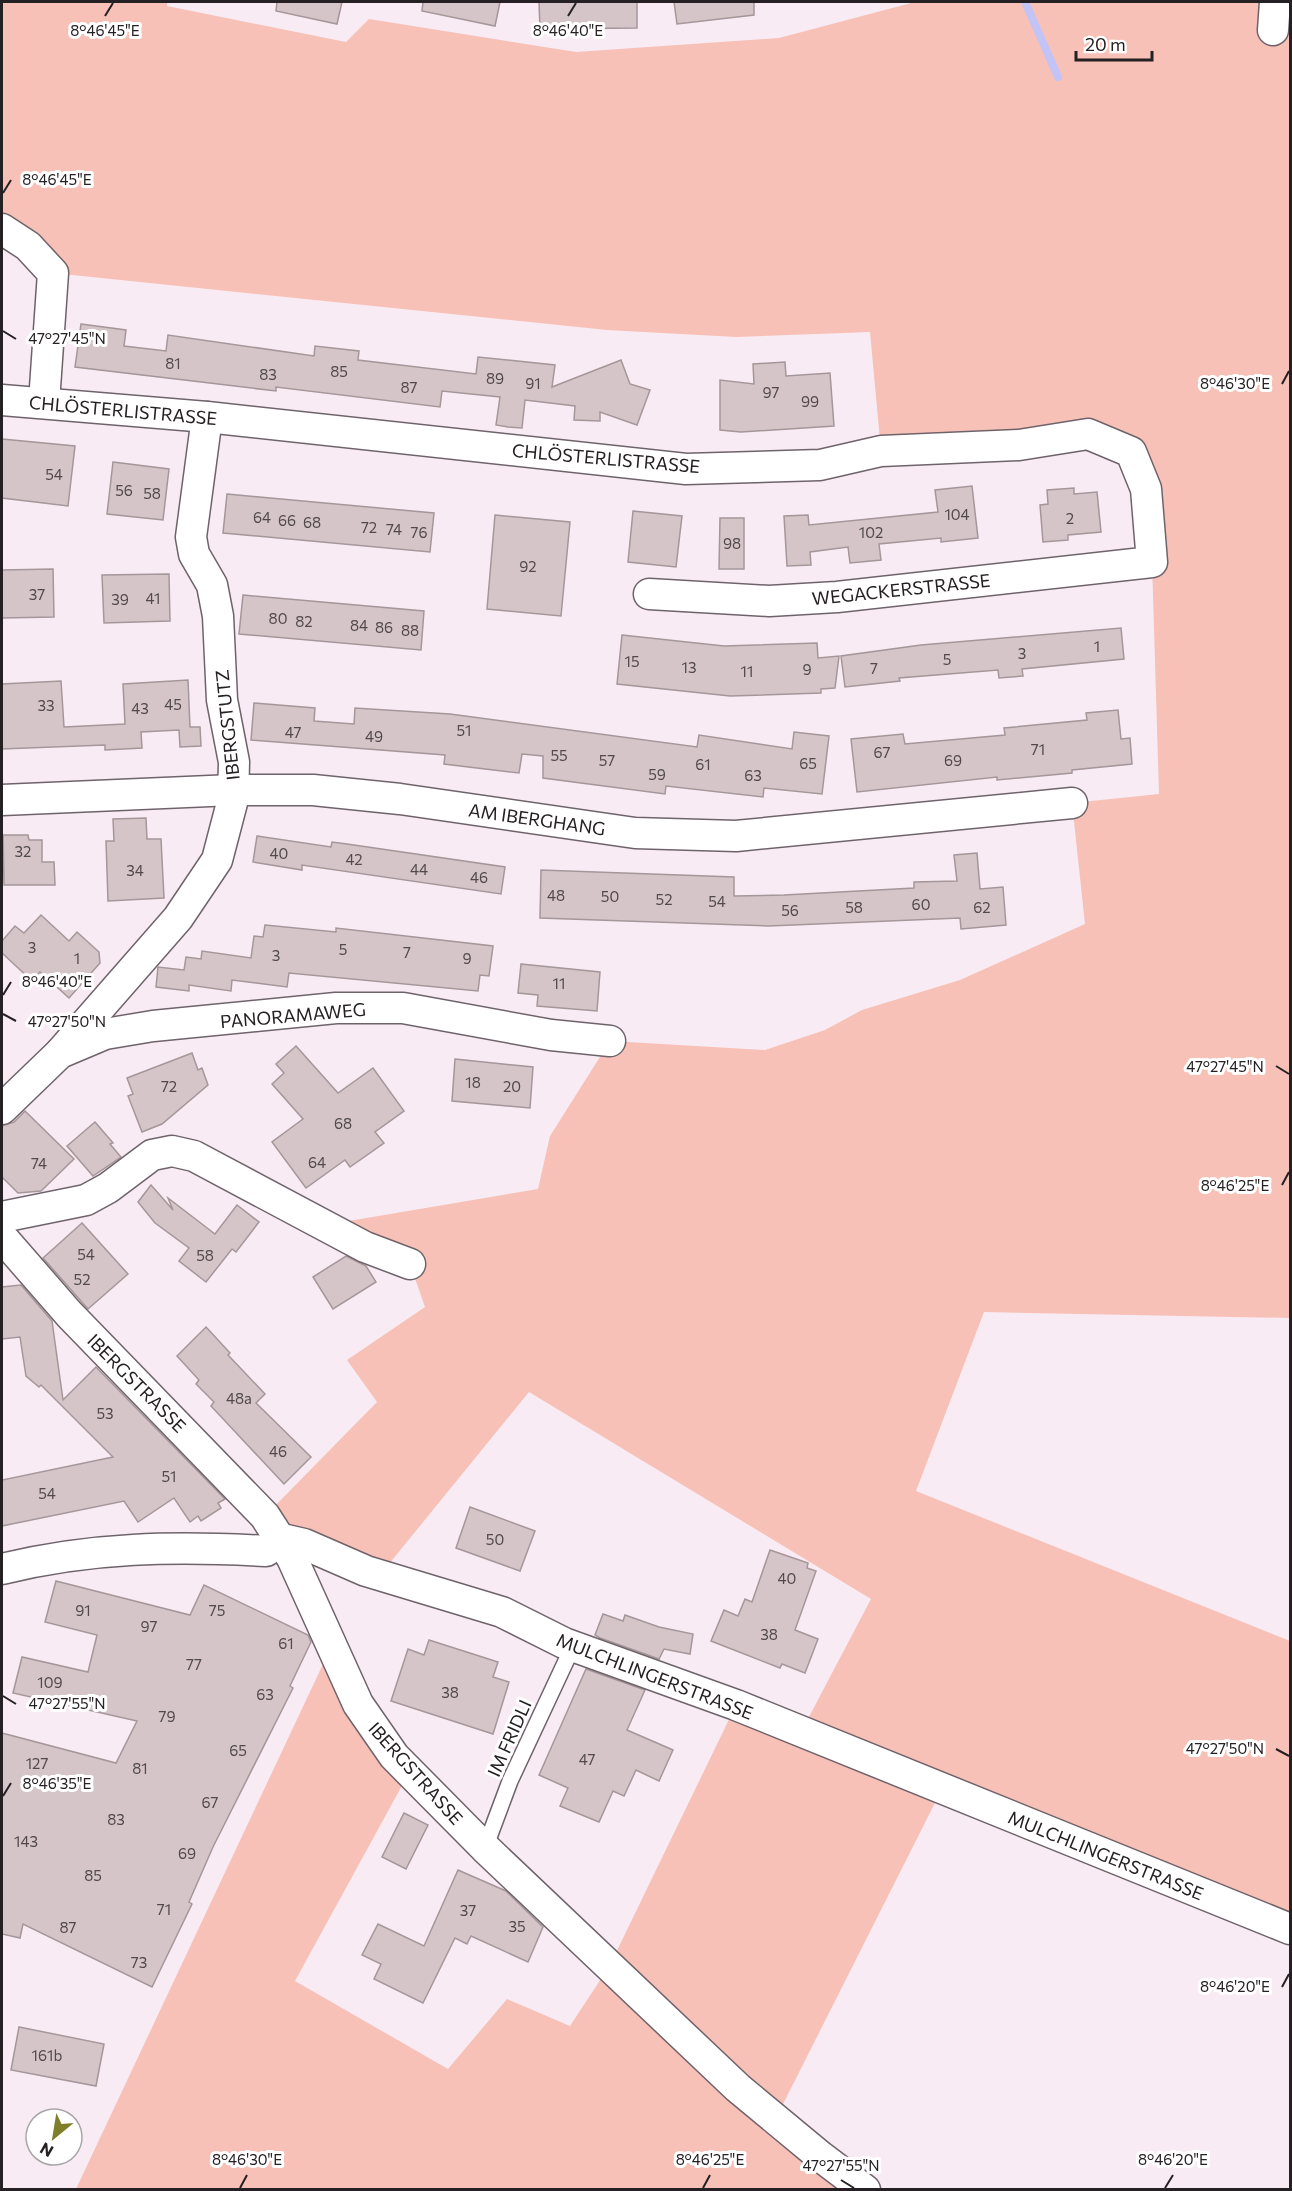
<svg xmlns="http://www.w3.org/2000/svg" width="1292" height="2191" viewBox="0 0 1292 2191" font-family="Commissioner,sans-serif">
	<rect width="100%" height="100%" fill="#f8ebf4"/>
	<polygon fill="#f7c1b7" points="2,2 167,2 167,6 346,42 369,19 576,52 779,38 915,2 1290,2 1290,1318 984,1312 916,1491 1290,1641 1290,1929 942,1789 775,2120 865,2189 76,2189 332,1645 410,1771 295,1981 448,2069 507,1999 570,2026 610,1965 736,1705 801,1732 871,1599 529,1392 380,1575 265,1516 377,1402 347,1360 425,1307 410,1264 325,1225 538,1189 550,1136 610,1041 765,1050 825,1030 862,1010 960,980 1085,924 1072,803 1159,794 1152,562 1131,452 1088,434 881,451 870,332 736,337 607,330 53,273 2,229"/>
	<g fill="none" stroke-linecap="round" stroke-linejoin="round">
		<polyline stroke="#c2c3f6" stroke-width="8" points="1025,2 1058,77"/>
	</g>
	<g fill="#d5c5c8" stroke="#a59699" stroke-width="1.5">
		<polygon points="277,2 342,2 337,24 276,11"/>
		<polygon points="423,2 500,2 495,26 422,11"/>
		<polygon points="539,2 637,2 637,28 540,29"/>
		<polygon points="674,2 754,2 754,15 677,24"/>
		<polygon points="81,324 126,330 124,346 166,351 168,335 314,356 315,346 359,351 358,360 476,374 478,357 555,365 552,387 621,360 630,384 650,390 637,425 600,412 600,421 574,420 575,406 525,400 522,428 508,427 496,425 500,397 442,391 440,407 276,387 276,391 75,367"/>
		<polygon points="785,362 786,376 830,373 834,426 741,432 720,430 720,380 754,384 753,364"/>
		<polygon points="2,439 75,446 68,506 2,498"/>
		<polygon points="113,462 169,469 163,520 107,514"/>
		<polygon points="972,486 978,538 941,542 941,538 879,544 881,560 850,563 848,547 810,552 811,565 787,566 784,516 808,515 809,525 938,512 935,490"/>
		<polygon points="1074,488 1074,494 1097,492 1101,532 1068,535 1068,540 1043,542 1040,505 1048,504 1047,490"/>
		<polygon points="227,494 434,513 430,552 223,533"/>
		<polygon points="633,511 682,516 676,567 628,562"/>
		<polygon points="495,515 570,522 561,616 487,609"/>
		<polygon points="720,518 744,518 744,569 719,569"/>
		<polygon points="53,569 54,617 2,618 2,570"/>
		<polygon points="169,574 170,621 104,623 102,575"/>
		<polygon points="243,595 424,611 421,650 239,634"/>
		<polygon points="1121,628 1124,659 1022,669 1023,676 999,678 998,670 899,678 900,681 845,687 841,656 921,645"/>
		<polygon points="622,635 724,646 817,643 818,658 839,656 835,688 821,689 821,693 730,696 617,684"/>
		<polygon points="188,680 190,727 200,727 201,746 180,747 179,730 141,732 142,748 105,750 105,745 2,749 2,684 61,681 64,727 125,724 123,684"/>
		<polygon points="254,703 315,708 314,721 354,724 355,708 450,714 697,747 699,735 792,749 794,732 829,736 822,794 764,788 763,797 666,786 665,794 543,778 543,756 522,754 519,773 444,764 445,755 251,740"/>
		<polygon points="1118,710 1121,739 1130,738 1132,764 1072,770 1072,773 997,780 997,777 857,792 851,739 903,734 905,744 1005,735 1004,728 1087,720 1086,713"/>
		<polygon points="146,818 147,839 161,839 164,898 108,901 106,841 114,841 113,819"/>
		<polygon points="3,835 28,835 29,840 42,840 42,862 54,862 55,885 4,885"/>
		<polygon points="257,836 331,847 332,842 347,844 505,867 501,894 302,865 302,870 253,862"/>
		<polygon points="977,853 980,889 1003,887 1006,925 961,929 960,918 769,926 540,918 541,870 734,877 734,896 784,895 914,888 914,882 957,881 954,855"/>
		<polygon points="41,915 69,941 77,932 99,952 100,963 69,998 40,972 32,981 2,953 2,941 15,926 24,933"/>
		<polygon points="265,925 336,932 336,928 493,946 489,976 480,975 478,991 289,973 287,987 232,980 231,991 189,985 189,991 156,987 158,967 184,970 186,957 201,959 202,951 251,958 254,936 263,937"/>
		<polygon points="521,964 600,972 597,1011 537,1006 538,995 518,993"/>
		<polygon points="296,1046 338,1093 373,1068 404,1111 375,1132 384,1143 350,1167 345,1160 306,1188 272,1142 303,1119 272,1084 284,1073 276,1064"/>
		<polygon points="192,1053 198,1070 202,1068 208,1085 162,1124 142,1132 128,1096 133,1094 127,1078"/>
		<polygon points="455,1059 533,1067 530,1108 452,1101"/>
		<polygon points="25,1111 74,1159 41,1191 18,1193 2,1177 2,1126 14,1122"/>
		<polygon points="95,1122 113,1143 110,1144 121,1157 93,1176 67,1146"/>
		<polygon points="151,1185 173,1210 168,1198 215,1234 237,1205 259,1222 236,1252 232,1249 206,1282 179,1261 189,1248 155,1223 138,1202"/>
		<polygon points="82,1223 128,1274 88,1309 43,1258"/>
		<polygon points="346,1256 366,1266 376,1282 333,1309 313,1277"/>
		<polygon points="21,1285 52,1321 63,1400 96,1367 225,1499 218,1503 221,1508 201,1521 198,1516 190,1522 174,1498 138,1522 124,1501 2,1526 2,1480 113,1457 41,1385 39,1387 26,1376 20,1337 2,1339 2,1287"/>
		<polygon points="206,1327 230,1353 228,1355 265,1394 256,1403 311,1457 284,1484 211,1406 214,1402 196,1384 199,1380 177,1356"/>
		<polygon points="470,1507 535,1531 520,1571 456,1548"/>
		<polygon points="770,1550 808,1563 807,1568 816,1571 795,1630 818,1639 805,1673 782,1664 780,1668 711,1641 724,1610 738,1616 745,1599 752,1602"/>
		<polygon points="56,1581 190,1615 204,1585 308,1635 311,1642 290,1686 293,1688 213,1847 189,1902 192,1904 152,1987 23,1924 20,1938 2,1934 2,1733 116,1763 137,1721 13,1693 22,1657 88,1672 97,1635 45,1622"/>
		<polygon points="603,1614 623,1621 625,1615 659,1627 693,1634 690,1654 664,1649 659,1659 600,1638 595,1635"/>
		<polygon points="429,1640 498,1662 493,1677 509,1682 493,1734 391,1701 408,1649 424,1655"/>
		<polygon points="586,1669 645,1690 627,1730 673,1750 659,1781 636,1770 624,1796 613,1791 599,1822 560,1806 568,1788 539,1775"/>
		<polygon points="404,1813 428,1825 406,1869 382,1857"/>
		<polygon points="458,1870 506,1891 543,1927 528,1962 471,1936 467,1944 455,1938 423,2003 374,1979 381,1964 362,1955 378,1924 424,1946"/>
		<polygon points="19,2027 104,2044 96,2086 11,2070"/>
	</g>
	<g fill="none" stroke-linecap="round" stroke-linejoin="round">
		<defs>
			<polyline id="service" points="485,1848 510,1781 573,1646"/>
			<g id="minor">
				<polyline points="1273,30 1275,2"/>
				<polyline points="2,229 28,246 53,273 44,402"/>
				<polyline points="2,400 207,417 686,469 820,465 881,451 1019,445 1088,434 1131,452 1146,489 1152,562 837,597 769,601 649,594"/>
				<polyline points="2,800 233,790 313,790 400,799 635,833 736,836 1072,803"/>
				<polyline points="60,1053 178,918 217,860 233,799 234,762 222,700 218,616 212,585 194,554 191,537 207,417"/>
				<polyline points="2,1109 60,1053 105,1034 153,1026 336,1008 403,1008 551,1035 610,1041"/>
				<polyline points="2,1217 86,1200 108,1188 152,1155 172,1151 194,1156 365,1247 410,1264"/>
				<polyline points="2,1237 69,1314 265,1516 292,1558 358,1704 394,1756 485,1848 738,2088 820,2156 865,2190"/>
				<path d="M2,1569C91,1547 175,1546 266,1551L282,1539L304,1544L366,1571L502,1612L564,1643L736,1705L1290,1929"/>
			</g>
		</defs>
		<use href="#service" stroke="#6f636b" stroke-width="18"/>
		<use href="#minor" stroke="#6f636b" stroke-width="33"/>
		<use href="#service" stroke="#fff" stroke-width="15"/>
		<use href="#minor" stroke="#fff" stroke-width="30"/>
	</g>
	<path fill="none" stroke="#252023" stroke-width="2" d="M105,16L113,3M568,16L576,3M3,193L11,180M3,331L16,339M1282,384L1289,371M3,995L11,982M3,1014L16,1021M1276,1066L1289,1074M1282,1185L1289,1172M3,1696L16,1704M1276,1749L1289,1756M3,1796L11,1783M1282,1987L1289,1974M841,2180L854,2188M240,2188L247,2175M703,2188L710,2175M1165,2188L1173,2175"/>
	<g text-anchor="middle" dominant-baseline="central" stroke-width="6" stroke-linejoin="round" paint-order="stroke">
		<g font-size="15" fill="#51494c">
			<text x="173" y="363">81</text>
			<text x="339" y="371">85</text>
			<text x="268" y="374">83</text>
			<text x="495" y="378">89</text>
			<text x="533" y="383">91</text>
			<text x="409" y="387">87</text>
			<text x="771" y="392">97</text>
			<text x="810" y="401">99</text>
			<text x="54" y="474">54</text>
			<text x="124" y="490">56</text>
			<text x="152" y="493">58</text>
			<text x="957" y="514">104</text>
			<text x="262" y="517">64</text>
			<text x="1070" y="518">2</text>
			<text x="287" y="520">66</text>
			<text x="312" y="522">68</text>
			<text x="369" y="527">72</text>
			<text x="394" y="529">74</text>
			<text x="419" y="532">76</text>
			<text x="871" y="532">102</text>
			<text x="732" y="543">98</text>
			<text x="528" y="566">92</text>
			<text x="37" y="594">37</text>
			<text x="153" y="598">41</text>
			<text x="120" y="599">39</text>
			<text x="278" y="618">80</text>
			<text x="304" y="621">82</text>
			<text x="359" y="625">84</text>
			<text x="384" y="627">86</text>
			<text x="410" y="630">88</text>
			<text x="1097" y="646">1</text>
			<text x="1022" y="653">3</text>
			<text x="947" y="659">5</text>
			<text x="632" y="661">15</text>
			<text x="689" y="667">13</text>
			<text x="874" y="668">7</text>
			<text x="807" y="669">9</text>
			<text x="747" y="671">11</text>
			<text x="173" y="704">45</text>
			<text x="46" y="705">33</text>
			<text x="140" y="708">43</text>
			<text x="464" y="730">51</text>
			<text x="293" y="732">47</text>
			<text x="374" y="736">49</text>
			<text x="1038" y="749">71</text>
			<text x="882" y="752">67</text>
			<text x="559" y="755">55</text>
			<text x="607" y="760">57</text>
			<text x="953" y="760">69</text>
			<text x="808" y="763">65</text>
			<text x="703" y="764">61</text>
			<text x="657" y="774">59</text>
			<text x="753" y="775">63</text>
			<text x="23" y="851">32</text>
			<text x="279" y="853">40</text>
			<text x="354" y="859">42</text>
			<text x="419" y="869">44</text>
			<text x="135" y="870">34</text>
			<text x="479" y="877">46</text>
			<text x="556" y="895">48</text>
			<text x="610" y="896">50</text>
			<text x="664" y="899">52</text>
			<text x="717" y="901">54</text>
			<text x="921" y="904">60</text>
			<text x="854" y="907">58</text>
			<text x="982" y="907">62</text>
			<text x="790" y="910">56</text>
			<text x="32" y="947">3</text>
			<text x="343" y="949">5</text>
			<text x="407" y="952">7</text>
			<text x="276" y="955">3</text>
			<text x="77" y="958">1</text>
			<text x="467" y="958">9</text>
			<text x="559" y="983">11</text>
			<text x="473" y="1082">18</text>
			<text x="169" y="1086">72</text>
			<text x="512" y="1086">20</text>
			<text x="343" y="1123">68</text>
			<text x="317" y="1162">64</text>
			<text x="39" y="1163">74</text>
			<text x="86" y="1254">54</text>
			<text x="205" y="1255">58</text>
			<text x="82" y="1279">52</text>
			<text x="239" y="1398">48a</text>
			<text x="105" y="1413">53</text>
			<text x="278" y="1451">46</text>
			<text x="169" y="1476">51</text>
			<text x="47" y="1493">54</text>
			<text x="495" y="1539">50</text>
			<text x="787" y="1578">40</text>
			<text x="83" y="1610">91</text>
			<text x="217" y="1610">75</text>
			<text x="149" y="1626">97</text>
			<text x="769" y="1634">38</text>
			<text x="286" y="1643">61</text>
			<text x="194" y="1664">77</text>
			<text x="50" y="1682">109</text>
			<text x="450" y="1692">38</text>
			<text x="265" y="1694">63</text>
			<text x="167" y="1716">79</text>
			<text x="238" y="1750">65</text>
			<text x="587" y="1759">47</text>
			<text x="37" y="1763">127</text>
			<text x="140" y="1768">81</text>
			<text x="210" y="1802">67</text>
			<text x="116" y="1819">83</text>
			<text x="26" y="1841">143</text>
			<text x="187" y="1853">69</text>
			<text x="93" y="1875">85</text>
			<text x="164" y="1909">71</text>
			<text x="468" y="1910">37</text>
			<text x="517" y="1926">35</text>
			<text x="68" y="1927">87</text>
			<text x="139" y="1962">73</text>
			<text x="47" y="2055">161b</text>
		</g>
		<g font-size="18" fill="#252023" stroke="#fff">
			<text transform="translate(123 410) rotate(5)">CHLÖSTERLISTRASSE</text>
			<text transform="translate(606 458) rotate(5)">CHLÖSTERLISTRASSE</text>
			<text transform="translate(901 589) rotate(-6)">WEGACKERSTRASSE</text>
			<text transform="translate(227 725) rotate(-96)">IBERGSTUTZ</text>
			<text transform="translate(537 819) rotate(8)">AM IBERGHANG</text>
			<text transform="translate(293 1015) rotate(-5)">PANORAMAWEG</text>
			<text transform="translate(137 1383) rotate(45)">IBERGSTRASSE</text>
			<text transform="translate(655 1676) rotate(21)">MULCHLINGERSTRASSE</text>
			<text transform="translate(509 1738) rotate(-66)">IM FRIDLI</text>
			<text transform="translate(416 1773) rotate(48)">IBERGSTRASSE</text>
			<text transform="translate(1106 1855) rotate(22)">MULCHLINGERSTRASSE</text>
		</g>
	</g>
	<g font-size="15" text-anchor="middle" fill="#252023" stroke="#fff" stroke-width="6" stroke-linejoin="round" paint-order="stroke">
		<text x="105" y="36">8°46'45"E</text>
		<text x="568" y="36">8°46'40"E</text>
		<text x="57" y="185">8°46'45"E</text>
		<text x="67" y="344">47°27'45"N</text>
		<text x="1235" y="389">8°46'30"E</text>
		<text x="57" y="987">8°46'40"E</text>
		<text x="67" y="1027">47°27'50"N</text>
		<text x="1225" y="1072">47°27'45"N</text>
		<text x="1235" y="1191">8°46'25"E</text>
		<text x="67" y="1709">47°27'55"N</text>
		<text x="1225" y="1754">47°27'50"N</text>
		<text x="57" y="1789">8°46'35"E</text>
		<text x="1235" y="1992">8°46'20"E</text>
		<text x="247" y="2165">8°46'30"E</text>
		<text x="710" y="2165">8°46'25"E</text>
		<text x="1173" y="2165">8°46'20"E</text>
		<text x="841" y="2171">47°27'55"N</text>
	</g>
	<rect width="1292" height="2191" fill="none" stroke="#252023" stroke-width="6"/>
	<g transform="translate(54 2137) rotate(210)"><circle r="28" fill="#ffffff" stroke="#a8a6a7" stroke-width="1.5"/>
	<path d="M0-4.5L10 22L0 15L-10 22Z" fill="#7e7f28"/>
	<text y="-9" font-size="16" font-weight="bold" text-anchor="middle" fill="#252023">N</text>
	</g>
	<path d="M1076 51v9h76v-9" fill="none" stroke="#252023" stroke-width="3"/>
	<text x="1085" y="51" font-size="18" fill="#252023" stroke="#ffffff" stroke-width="4.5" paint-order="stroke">20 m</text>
</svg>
